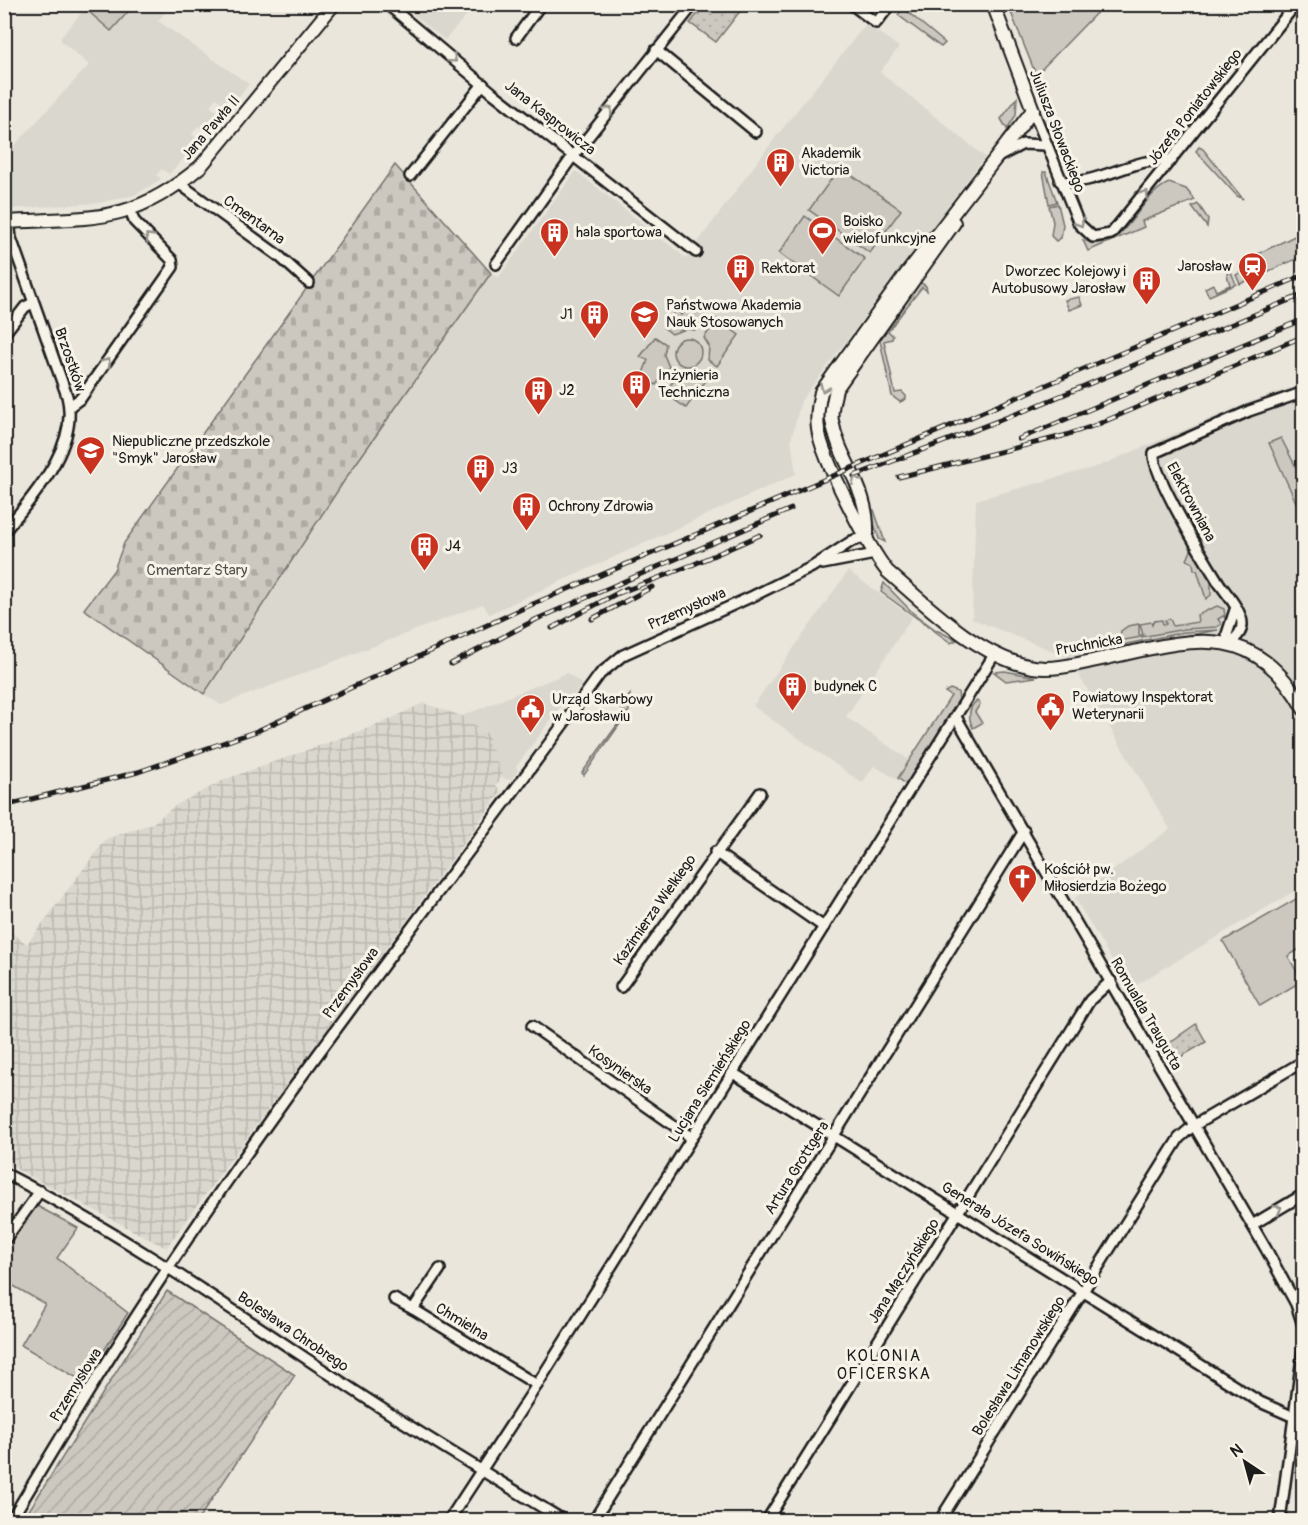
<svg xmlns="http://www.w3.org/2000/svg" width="1308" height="1525" viewBox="0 0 1308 1525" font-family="Pangolin,sans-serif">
	<defs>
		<pattern id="industrial-grid" width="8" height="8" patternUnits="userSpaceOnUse" patternTransform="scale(1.5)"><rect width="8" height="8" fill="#dad7ce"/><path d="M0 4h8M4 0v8" fill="none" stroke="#bab8b0"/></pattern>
		<pattern id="cemetery-stones" width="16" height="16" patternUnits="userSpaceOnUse" patternTransform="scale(1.5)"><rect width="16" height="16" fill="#ccc8c0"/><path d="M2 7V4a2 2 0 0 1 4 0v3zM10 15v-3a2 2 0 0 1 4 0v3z" fill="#afaba4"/></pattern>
		<pattern id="park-dots" width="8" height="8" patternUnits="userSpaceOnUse" patternTransform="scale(1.5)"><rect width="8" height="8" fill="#ccc8c0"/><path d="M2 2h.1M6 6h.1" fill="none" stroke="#afaba4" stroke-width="1.8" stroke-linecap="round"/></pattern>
		<pattern id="garden-furrows" width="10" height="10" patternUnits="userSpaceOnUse" patternTransform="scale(1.5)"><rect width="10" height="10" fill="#ccc8c0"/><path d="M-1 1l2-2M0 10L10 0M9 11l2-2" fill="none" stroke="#afaba4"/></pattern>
	</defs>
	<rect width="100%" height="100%" fill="#eae6dc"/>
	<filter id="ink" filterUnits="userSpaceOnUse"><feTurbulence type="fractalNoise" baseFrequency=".0167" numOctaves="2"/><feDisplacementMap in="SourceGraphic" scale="12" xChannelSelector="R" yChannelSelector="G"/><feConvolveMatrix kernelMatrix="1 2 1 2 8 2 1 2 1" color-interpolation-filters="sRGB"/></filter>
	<g filter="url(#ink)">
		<g fill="#dad7ce">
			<polygon points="88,5 171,5 158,21 249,84 229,108 216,98 210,106 223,116 207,134 198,126 192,134 200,142 169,174 162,169 156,175 161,179 135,195 98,203 8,209 5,201 4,157 89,65 61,41 61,37"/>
			<polygon points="401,5 475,5 445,40"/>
			<polygon points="866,24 899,47 880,72 985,157 801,401 791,439 796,474 489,614 483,604 221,705 204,694 348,475 491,273 498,278 576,171 686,258 775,138"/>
			<polygon points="1303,384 1303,886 1129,989 1075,898 1170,829 1068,657 972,619 976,500 1099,466 1249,402"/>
			<polygon points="848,571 912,617 846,717 918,766 907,785 874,766 862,783 753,706"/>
			<polygon points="567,673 582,684 569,702 565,700 560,707 516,767 518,770 511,780 505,779 499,773 488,734 462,716"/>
		</g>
		<polygon fill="url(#industrial-grid)" points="423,703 462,716 488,734 502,777 496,785 501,792 166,1248 5,1163 5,928 27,944 106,839 153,823 176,805 226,779 380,724"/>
		<g fill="#ccc8c0" stroke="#74726e" stroke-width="1.5">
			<polygon points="95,5 95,4 134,5 111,31 89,12"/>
			<polygon points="1008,5 1104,5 1036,75"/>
			<polygon points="903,8 945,43 941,47 898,15"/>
			<polygon points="1017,98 1016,115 1007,129 1001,119"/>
			<polygon points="1199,147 1203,149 1243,199 1237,196 1196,151"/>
			<polygon points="840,167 901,210 870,253 809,210"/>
			<polygon points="1043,172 1046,172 1057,202 1049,204"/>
			<path d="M1169,183L1186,189L1195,200L1142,221L1144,227L1088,251L1083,240C1127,257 1135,197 1169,183Z"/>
			<polygon points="1058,204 1063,225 1061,238 1056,241 1051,236 1053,222 1049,206"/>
			<polygon points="1198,204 1208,219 1207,227 1192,207"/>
			<polygon points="805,216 865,259 839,296 779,253"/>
			<polygon points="1303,232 1303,256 1240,284 1236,275 1245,270 1241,262"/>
			<polygon points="1229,267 1236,284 1209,296 1205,288 1213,284 1216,291 1230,285 1227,275"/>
			<polygon points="921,283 926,286 927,291 922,287 888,331 893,336 892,339 884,341 895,393 902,392 906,396 906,399 900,402 892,396 879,336 918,285"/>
			<polygon points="1079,297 1082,305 1069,310 1065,300"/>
			<polygon points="695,304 707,313 695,330 686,329 672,334 663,327 677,309 681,315"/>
			<polygon points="717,319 739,335 717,366 708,360 709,346 704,338"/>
			<polygon points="655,337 666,344 664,355 669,367 656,385 642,376 648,360 640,357"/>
			<circle cx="687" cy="352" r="14"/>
			<polygon points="703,370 710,375 686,408 665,393 678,374 690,376"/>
			<polygon points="1281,438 1303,481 1303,509 1300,511 1269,443"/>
			<polygon points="874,510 885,542 879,539 870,511"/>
			<polygon points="1192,548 1211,578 1211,595 1206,599 1197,570 1194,570 1193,563 1187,560"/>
			<polygon points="884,583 913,613 936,630 957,640 951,643 881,592"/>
			<polygon points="1217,606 1224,609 1225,618 1223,616 1218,619 1221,624 1217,627 1185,629 1119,641 1121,631 1128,626 1139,624 1139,635 1143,635 1140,624 1151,622 1152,625 1154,621 1162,620 1163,625 1166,624 1165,620 1170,619 1173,626 1198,622 1197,615"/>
			<polygon points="1218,630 1129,646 1122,645 1184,632"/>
			<polygon points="1005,671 1036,677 1006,681 994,672"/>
			<polygon points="950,689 958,692 959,701 907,785 898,778 951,696 945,692"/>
			<polygon points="630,695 629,711 584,775 582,773 626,713 620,708"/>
			<path d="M977,701L980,704L975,712L982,723L973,728C968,719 968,706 977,701Z"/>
			<polygon points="1303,895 1303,947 1288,956 1302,981 1260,1006 1223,941"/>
			<polygon points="35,1205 78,1228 57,1258 128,1313 84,1382 21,1345 45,1304 5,1281 5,1250"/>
		</g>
		<polygon fill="url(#cemetery-stones)" stroke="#74726e" stroke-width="1.5" points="395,165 491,273 348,475 204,694 84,609 114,570 124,543"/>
		<g fill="url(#park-dots)" stroke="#74726e" stroke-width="1.5">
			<polygon points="706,4 734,5 741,10 716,42 690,23"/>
			<polygon points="1196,1024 1206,1042 1172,1062 1163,1047"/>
		</g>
		<polygon fill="url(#garden-furrows)" stroke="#74726e" stroke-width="1.5" points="167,1291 295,1375 198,1520 23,1520"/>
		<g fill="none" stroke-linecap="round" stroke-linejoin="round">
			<defs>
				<g id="minor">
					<polyline points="387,4 494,94 696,252"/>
					<polyline points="851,4 876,23 891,4"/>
					<polyline points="516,38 541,4"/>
					<polyline points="656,50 756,132"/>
					<polyline points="1033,110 1079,224 1093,237 1111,234 1296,4"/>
					<polyline points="998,157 1023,144 1045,145"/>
					<polyline points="410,176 483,84"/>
					<path d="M1060,181C1094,188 1133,156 1172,160"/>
					<polyline points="180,184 279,256 309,283"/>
					<polyline points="496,264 573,156 694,4"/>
					<polyline points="4,334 25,307 33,303"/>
					<polyline points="70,406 81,398 173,267 172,260 134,221 131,211"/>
					<path d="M4,532C33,496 80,446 67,396L11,238L9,221"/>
					<polyline points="823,564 875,554"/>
					<path d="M1235,610L1227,634L1229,644C1237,637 1245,630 1241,618C1238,606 1226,593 1219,583C1206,562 1151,473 1154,453L1249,411L1304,392"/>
					<polyline points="956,717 1266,1249 1296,1304 1304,1328"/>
					<polyline points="715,852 824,927"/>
					<polyline points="621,987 760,793"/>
					<polyline points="532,1026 692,1138"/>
					<polyline points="733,1073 1260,1402 1294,1417 1304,1417"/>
					<path d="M4,1173C127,1236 240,1315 355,1391C423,1436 493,1477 563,1520"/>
					<polyline points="1252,1225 1304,1194"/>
					<polyline points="4,1241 40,1191"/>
					<polyline points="440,1269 413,1309 537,1385"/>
					<polyline points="394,1299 413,1309"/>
					<path d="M11,1520C62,1435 114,1348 170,1265C305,1062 457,871 600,674L623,655L753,596L812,567L852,541L867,536"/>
					<polyline points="449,1520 537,1385 994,655"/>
					<polyline points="594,1520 1024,831"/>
					<polyline points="767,1520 1090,1000 1111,981"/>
					<polyline points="940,1520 1179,1138 1193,1126 1304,1061"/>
					<polyline points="1280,1520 1304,1343"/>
				</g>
				<g id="major">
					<path d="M993,4L1033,110L904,277L821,392C818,405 816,416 818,429C822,458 868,547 887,571C927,606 980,658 1033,667C1053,670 1073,665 1092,661C1181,643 1249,612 1304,709"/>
					<path d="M4,222C91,217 130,226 201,166L334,4"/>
					<path d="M867,535C869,486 840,464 832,421C830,412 834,399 836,389L954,223"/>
				</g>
			</defs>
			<use href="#minor" stroke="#1c1c1c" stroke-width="14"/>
			<use href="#major" stroke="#1c1c1c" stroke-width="16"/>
			<use href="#minor" stroke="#f7f3e8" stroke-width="9"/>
			<use href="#major" stroke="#f7f3e8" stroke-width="12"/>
			<defs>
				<g id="rail">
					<polyline points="1019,439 1304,319"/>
					<polyline points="854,476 1029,409 1304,294"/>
					<polyline points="899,477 1063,436 1096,425 1304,336"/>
					<polyline points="619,593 692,565 760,535"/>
					<polyline points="592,619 652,587"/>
					<polyline points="552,628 627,588"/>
					<polyline points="451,664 537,619 791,509"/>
					<polyline points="4,806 138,772 257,731 526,607 1304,275"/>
				</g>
			</defs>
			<use href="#rail" stroke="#1c1c1c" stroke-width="5"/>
			<use href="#rail" stroke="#f7f3e8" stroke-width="3" stroke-dasharray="9" stroke-linecap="butt"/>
		</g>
		<defs><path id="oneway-chevron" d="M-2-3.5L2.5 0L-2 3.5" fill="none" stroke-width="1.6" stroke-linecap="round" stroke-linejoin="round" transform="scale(1.5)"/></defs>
		<g stroke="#94928c">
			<use href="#oneway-chevron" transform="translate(453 59) rotate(40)"/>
			<use href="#oneway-chevron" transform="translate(609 110) rotate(-52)"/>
			<use href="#oneway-chevron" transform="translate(1145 194) rotate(-51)"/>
			<use href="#oneway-chevron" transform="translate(1080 223) rotate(58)"/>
			<use href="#oneway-chevron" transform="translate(149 237) rotate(-134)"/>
			<use href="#oneway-chevron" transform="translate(107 362) rotate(-55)"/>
			<use href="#oneway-chevron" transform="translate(824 388) rotate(115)"/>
			<use href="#oneway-chevron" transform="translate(856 480) rotate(-114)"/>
			<use href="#oneway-chevron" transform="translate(1278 1209) rotate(-31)"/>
		</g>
	</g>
	<defs>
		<symbol id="building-pin" viewBox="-11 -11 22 30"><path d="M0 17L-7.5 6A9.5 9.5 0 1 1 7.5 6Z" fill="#c8321e" stroke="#f7f3e8"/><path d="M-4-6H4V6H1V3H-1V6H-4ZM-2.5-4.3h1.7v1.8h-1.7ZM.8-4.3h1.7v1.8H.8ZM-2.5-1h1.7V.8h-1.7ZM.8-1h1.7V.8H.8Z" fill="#fff"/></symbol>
		<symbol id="stadium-pin" viewBox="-11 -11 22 30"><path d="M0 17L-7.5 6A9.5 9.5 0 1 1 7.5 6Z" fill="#c8321e" stroke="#f7f3e8"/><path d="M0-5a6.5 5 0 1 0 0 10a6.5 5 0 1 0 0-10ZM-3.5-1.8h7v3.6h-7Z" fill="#fff"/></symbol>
		<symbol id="station-pin" viewBox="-11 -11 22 30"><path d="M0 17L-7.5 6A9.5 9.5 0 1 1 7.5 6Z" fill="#c8321e" stroke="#f7f3e8"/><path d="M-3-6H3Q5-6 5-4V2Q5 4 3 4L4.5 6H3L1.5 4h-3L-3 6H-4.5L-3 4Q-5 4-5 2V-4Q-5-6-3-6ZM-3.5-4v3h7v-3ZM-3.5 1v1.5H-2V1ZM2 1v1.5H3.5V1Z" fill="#fff"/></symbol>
		<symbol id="university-pin" viewBox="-11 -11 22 30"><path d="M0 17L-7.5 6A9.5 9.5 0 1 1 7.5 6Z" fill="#c8321e" stroke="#f7f3e8"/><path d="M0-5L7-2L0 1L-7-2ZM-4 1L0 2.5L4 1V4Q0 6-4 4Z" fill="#fff"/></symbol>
		<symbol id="school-pin" viewBox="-11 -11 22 30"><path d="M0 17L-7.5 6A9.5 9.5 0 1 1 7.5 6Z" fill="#c8321e" stroke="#f7f3e8"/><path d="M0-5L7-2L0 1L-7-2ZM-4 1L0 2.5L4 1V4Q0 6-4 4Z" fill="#fff"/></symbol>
		<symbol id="civic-pin" viewBox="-11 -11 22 30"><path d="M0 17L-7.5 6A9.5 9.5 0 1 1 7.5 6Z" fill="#c8321e" stroke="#f7f3e8"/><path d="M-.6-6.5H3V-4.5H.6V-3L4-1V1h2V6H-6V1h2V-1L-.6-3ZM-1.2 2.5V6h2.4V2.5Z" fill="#fff"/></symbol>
		<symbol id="church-pin" viewBox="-11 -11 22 30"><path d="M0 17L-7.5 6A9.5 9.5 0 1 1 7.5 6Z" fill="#c8321e" stroke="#f7f3e8"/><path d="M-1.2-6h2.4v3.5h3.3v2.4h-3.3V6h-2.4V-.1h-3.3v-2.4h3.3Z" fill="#fff"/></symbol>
	</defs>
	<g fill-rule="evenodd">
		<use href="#building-pin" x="764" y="146" width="33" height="45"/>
		<use href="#stadium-pin" x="806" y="214" width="33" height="45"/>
		<use href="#building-pin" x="538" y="216" width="33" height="45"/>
		<use href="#station-pin" x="1236" y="250" width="33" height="45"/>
		<use href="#building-pin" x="724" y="252" width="33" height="45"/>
		<use href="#building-pin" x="1130" y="264" width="33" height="45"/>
		<use href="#building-pin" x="578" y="298" width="33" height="45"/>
		<use href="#university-pin" x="628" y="298" width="33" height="45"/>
		<use href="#building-pin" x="620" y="368" width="33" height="45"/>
		<use href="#building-pin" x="522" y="374" width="33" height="45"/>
		<use href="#school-pin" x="74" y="434" width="33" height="45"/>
		<use href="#building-pin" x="464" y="452" width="33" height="45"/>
		<use href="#building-pin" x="510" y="490" width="33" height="45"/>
		<use href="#building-pin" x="408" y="530" width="33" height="45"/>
		<use href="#building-pin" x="776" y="670" width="33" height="45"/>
		<use href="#civic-pin" x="1034" y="690" width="33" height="45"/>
		<use href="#civic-pin" x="514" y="692" width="33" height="45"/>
		<use href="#church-pin" x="1006" y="862" width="33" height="45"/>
	</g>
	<g text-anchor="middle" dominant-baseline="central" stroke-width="6" stroke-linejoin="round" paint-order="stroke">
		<g font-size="15" fill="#1c1c1c" stroke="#f7f3e8">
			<text transform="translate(1195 107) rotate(-52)">Józefa Poniatowskiego</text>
			<text transform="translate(550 118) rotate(38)">Jana Kasprowicza</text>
			<text transform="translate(211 128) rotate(-49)">Jana Pawła II</text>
			<text transform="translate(1057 131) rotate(69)">Juliusza Słowackiego</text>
			<text transform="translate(254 220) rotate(36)">Cmentarna</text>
			<text transform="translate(70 360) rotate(71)">Brzostków</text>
			<text transform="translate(1191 502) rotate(62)">Elektrowniana</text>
			<text transform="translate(687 609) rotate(-24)">Przemysłowa</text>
			<text transform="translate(1089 645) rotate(-10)">Pruchnicka</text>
			<text transform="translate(655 910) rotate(-55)">Kazimierza Wielkiego</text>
			<text transform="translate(351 983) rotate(-54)">Przemysłowa</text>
			<text transform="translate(1146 1014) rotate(60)">Romualda Traugutta</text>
			<text transform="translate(620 1070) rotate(35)">Kosynierska</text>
			<text transform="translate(710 1081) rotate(-58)">Lucjana Siemieńskiego</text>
			<text transform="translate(797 1168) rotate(-58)">Artura Grottgera</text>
			<text transform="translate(1020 1234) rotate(32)">Generała Józefa Sowińskiego</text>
			<text transform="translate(904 1271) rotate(-58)">Jana Mączyńskiego</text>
			<text transform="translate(462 1322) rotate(31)">Chmielna</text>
			<text transform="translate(293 1332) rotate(34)">Bolesława Chrobrego</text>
			<text transform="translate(1019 1366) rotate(-58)">Bolesława Limanowskiego</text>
			<text transform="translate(76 1385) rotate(-58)">Przemysłowa</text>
		</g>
		<g font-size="15" fill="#1c1c1c" stroke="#f7f3e8" text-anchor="start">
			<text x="801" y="153">Akademik<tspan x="801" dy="17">Victoria</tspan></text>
			<text x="843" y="221">Boisko<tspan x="843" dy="17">wielofunkcyjne</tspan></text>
			<text x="576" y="232">hala sportowa</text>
			<text x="1232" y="266" text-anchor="end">Jarosław</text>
			<text x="761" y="268">Rektorat</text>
			<text x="1126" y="271" text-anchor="end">Dworzec Kolejowy i<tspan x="1126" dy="17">Autobusowy Jarosław</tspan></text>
			<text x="666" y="305">Państwowa Akademia<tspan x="666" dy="17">Nauk Stosowanych</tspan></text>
			<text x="573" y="314" text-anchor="end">J1</text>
			<text x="658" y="375">Inżynieria<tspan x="658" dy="17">Techniczna</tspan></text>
			<text x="559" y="390">J2</text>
			<text x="112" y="441">Niepubliczne przedszkole<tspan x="112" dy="17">"Smyk" Jarosław</tspan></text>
			<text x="502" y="468">J3</text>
			<text x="548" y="506">Ochrony Zdrowia</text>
			<text x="445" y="546">J4</text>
			<text x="814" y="686">budynek C</text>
			<text x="1072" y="697">Powiatowy Inspektorat<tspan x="1072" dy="17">Weterynarii</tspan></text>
			<text x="552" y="699">Urząd Skarbowy<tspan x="552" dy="17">w Jarosławiu</tspan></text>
			<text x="1044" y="869">Kościół pw.<tspan x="1044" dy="17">Miłosierdzia Bożego</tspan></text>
		</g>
		<g font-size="15" fill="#51504d" stroke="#f7f3e8">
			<text x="197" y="570">Cmentarz Stary</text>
		</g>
		<g font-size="16" letter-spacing="1.5" fill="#1c1c1c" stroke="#f7f3e8">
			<text x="884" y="1356">KOLONIA<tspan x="884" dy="18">OFICERSKA</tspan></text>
		</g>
	</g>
	<rect width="1308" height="1525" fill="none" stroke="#f7f3e8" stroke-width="24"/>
	<rect x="12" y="12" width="1284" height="1501" fill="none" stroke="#1c1c1c" stroke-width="2" filter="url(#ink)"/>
	<g transform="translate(1245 1462) rotate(324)" stroke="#f7f3e8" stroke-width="4.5" paint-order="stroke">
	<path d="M0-4.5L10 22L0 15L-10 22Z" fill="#1c1c1c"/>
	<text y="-9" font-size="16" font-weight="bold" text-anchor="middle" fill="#1c1c1c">N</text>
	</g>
</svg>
